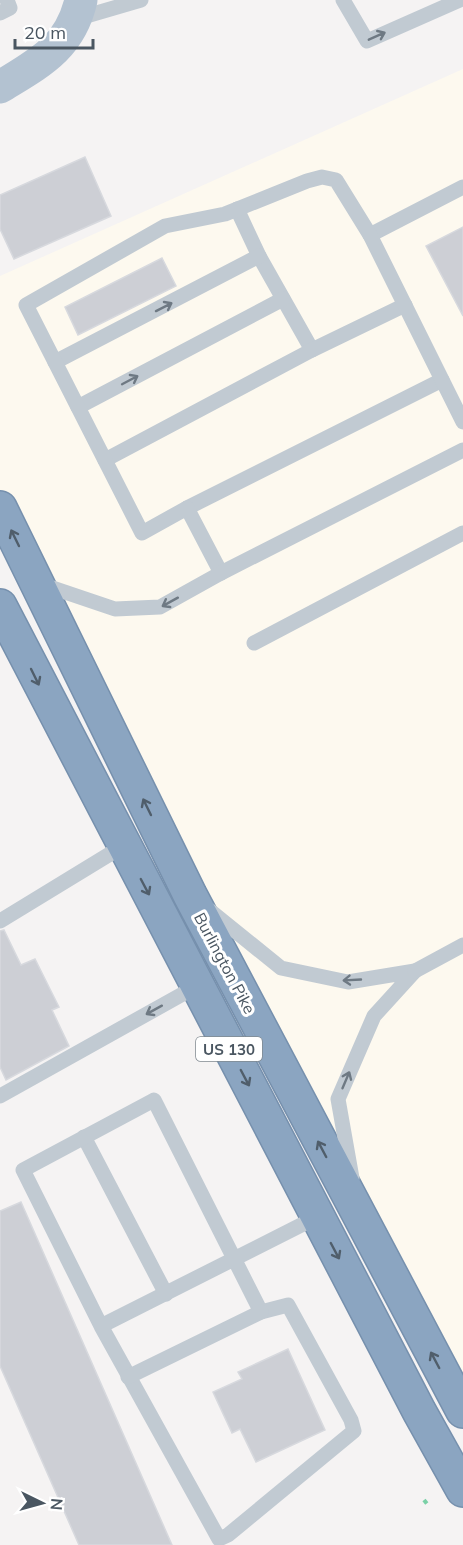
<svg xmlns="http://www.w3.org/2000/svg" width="463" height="1545" viewBox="0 0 463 1545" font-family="Mulish,sans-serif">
	<rect width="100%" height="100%" fill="#f5f3f3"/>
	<polygon fill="#fdf9ef" points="463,69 463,1411 0,508 0,276"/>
	<g fill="#cdcfd5" stroke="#d7d9de" stroke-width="1.5">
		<polygon points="85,157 111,216 14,259 0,229 0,195"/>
		<polygon points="463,227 463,316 426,246"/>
		<polygon points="162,258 176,286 78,335 65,307"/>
		<polygon points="4,930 21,965 35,959 59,1007 52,1010 69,1046 6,1080 0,1067 0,931"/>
		<polygon points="21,1202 172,1545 79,1545 0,1366 0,1211"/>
		<polygon points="288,1349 325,1430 256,1462 240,1429 232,1433 213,1392 242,1379 238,1372"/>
	</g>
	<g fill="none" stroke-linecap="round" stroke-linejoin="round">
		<defs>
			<g id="highway">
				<polyline points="0,508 190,895 463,1411"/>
				<polyline points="0,606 419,1411 463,1490"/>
			</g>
		</defs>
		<use href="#highway" stroke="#7690ad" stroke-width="36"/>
		<polyline stroke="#7ad0a6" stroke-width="4" stroke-dasharray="4.5 3" stroke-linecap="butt" points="424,1500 428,1505"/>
		<g stroke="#c1cad2" stroke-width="15">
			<polyline points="343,0 367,41 460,0"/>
			<polyline points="0,13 10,8 7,0"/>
			<polyline points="76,19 141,0"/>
			<polyline points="237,209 259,256 312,350"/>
			<polyline points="370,235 463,187"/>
			<polyline points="55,362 259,256"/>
			<polyline points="78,407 283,299"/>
			<polyline points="105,460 312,350 405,305"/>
			<polyline points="187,508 442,380"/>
			<polyline points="221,573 187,508 142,533 26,305 165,226 225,214 307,181 322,177 336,180 370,235 463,422"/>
			<polyline points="41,584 115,609 160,607 221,573 463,450"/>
			<polyline points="254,643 463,533"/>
			<polyline points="208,909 281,968 348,982 415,971 374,1016 338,1099 352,1178"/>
			<polyline points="0,921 123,846"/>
			<polyline points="415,971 463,945"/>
			<polyline points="0,1096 197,986"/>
			<polyline points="84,1137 166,1294"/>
			<polyline points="101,1326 219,1539 228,1535 354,1431 351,1420 288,1305 261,1312 154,1100 23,1170 101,1326 317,1217"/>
			<polyline points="128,1377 261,1312"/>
		</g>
		<path stroke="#b3c2d1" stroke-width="33" d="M0,87C39,63 70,48 81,0"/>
		<use href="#highway" stroke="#8ba5c1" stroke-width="33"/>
	</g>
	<defs><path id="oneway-shaft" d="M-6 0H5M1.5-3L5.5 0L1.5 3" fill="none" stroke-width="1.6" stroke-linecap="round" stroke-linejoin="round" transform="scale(1.5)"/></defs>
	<g stroke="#6e7983">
		<use href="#oneway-shaft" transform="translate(377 36) rotate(-24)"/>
		<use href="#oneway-shaft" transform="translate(164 307) rotate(-27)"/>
		<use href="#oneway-shaft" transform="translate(130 380) rotate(-28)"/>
		<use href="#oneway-shaft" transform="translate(170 602) rotate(151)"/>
		<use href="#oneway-shaft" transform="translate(352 980) rotate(177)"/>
		<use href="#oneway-shaft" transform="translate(154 1010) rotate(151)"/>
		<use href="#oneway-shaft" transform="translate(346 1080) rotate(-67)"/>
	</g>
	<g stroke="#505e6b">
		<use href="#oneway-shaft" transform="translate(15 538) rotate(-116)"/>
		<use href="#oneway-shaft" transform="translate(35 677) rotate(64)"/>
		<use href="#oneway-shaft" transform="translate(147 807) rotate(-116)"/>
		<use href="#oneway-shaft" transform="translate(145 887) rotate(62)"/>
		<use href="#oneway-shaft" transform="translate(245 1078) rotate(62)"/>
		<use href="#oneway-shaft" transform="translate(322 1149) rotate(-118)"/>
		<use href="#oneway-shaft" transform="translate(335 1251) rotate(62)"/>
		<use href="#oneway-shaft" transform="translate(435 1360) rotate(-118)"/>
	</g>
	<g text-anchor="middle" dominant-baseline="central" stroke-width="6" stroke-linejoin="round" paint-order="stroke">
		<rect fill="#fff" stroke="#808990" stroke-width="1.5" x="196" y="1037" width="66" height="24" rx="4.5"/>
		<g font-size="15" font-weight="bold" fill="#4a5661">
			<text x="229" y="1049">US 130</text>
		</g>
		<g font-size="16" fill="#4a5661" stroke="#fff">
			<text transform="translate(225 963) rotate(62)">Burlington Pike</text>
		</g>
	</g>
	<g transform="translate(42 1503) rotate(95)" stroke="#ffffff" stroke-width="4.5" paint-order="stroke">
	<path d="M0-4.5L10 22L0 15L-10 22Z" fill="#4a5661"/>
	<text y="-9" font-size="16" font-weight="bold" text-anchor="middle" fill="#4a5661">N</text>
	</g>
	<path d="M15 39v9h78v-9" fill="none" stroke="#4a5661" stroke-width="3"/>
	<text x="24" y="39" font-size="18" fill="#4a5661" stroke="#ffffff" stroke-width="4.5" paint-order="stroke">20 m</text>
</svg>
